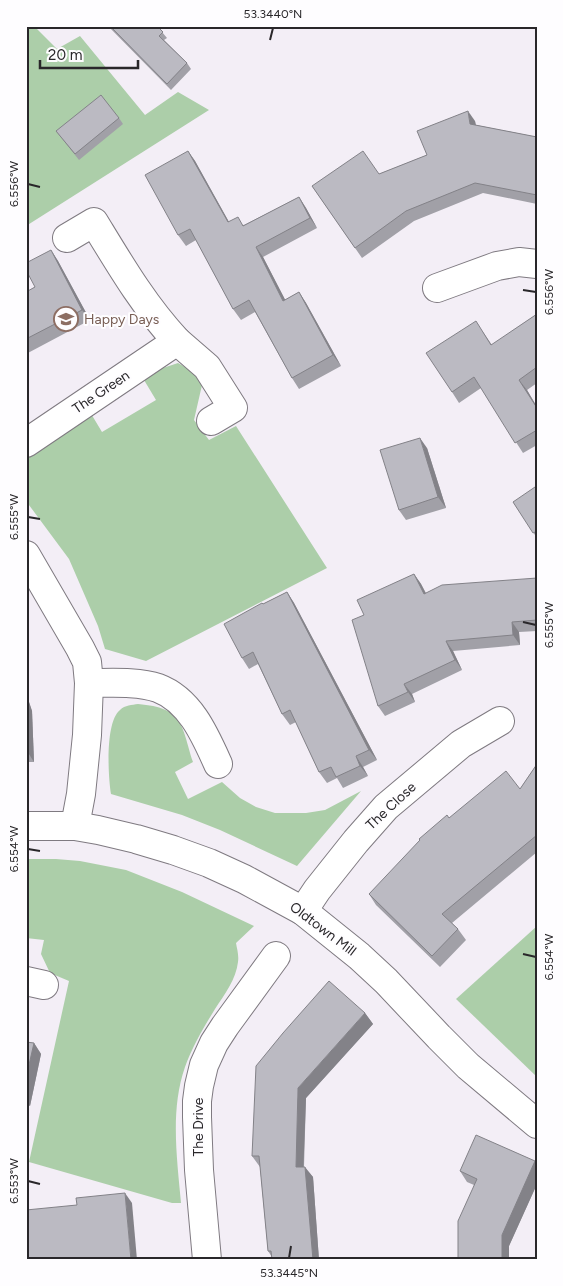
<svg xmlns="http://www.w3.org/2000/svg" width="563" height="1286" viewBox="0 0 563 1286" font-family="Figtree,sans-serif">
	<rect width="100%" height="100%" fill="#f3eef6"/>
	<g fill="#accea9">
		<polygon points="26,26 34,26 57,49 80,36 145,115 178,92 209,110 26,226"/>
		<polygon points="178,363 192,371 202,385 194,420 209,440 236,426 327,568 146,661 105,649 98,626 69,559 26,501 26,458 33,448 90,412 102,432 156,400 144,380 160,369"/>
		<path d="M138,704C184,708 181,724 193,762L175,772L188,799L222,782L240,798L256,807L275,813H306L325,810L361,791L297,866L220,830L182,815L111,794C108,776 105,722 120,710C125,705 132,705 138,704Z"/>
		<path d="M26,859H56L80,861L126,870L182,892L254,926L236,943C237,949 239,955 238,962C236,979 225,994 215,1009C204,1027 192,1047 185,1067C170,1110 177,1158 181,1203H172L29,1162L69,981L50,973L41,954L44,940L26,938Z"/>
		<polygon points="537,926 537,1077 456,999"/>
	</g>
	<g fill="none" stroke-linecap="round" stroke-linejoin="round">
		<defs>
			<g id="street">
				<path d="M67,238L94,222C119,263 144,306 177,341"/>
				<polyline points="437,288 497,266 519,262 537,264"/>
				<polyline points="26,443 177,341 207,367 233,408 211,421"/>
				<polyline points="26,555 80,648 87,662 89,683 87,735 81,794 75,826"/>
				<path d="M89,683C110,683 138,681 158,688C190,700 205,735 218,764"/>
				<polyline points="26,826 75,826 98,830 136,839 173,850 209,863 244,879 303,911 359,956 386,981 439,1037 468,1066 537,1124"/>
				<polyline points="303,911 317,890 356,841 386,807 461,744 500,721"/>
				<polyline points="26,981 44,985"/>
				<polyline points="207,1260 199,1170 197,1117 197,1101 199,1086 204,1065 214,1043 225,1026 276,956"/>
			</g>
		</defs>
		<use href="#street" stroke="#7f7a81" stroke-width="30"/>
		<use href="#street" stroke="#fff" stroke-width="28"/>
	</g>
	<g fill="#a1a0a7">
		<polygon points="108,26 157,26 167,38 164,40 187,63 191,69 171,90"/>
		<polygon points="119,118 123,124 79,160 56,131"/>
		<polygon points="475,121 476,125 537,137 537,204 483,193 414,221 362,258 312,186 379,174 427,155"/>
		<polygon points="188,151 195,161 229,222 244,225 299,197 306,208 317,228 263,257 285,300 299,292 306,303 341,366 299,389 292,378 255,312 241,320 233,309 196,240 186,246 178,235"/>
		<polygon points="51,250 58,261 90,320 26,354 26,292 35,287"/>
		<polygon points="537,314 537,383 527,390 537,407 537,445 523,453 481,388 459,403 452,392 483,332 492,345"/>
		<polygon points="427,448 446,508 406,520 399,510"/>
		<polygon points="537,490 537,538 513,502"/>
		<polygon points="414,574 421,584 426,593 537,578 537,631 519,632 520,645 453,651 462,670 412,694 415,702 385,716 378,706 364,615"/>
		<polygon points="287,592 294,603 377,760 363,767 368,776 343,788 337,778 327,783 319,772 296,722 290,725 282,714 258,664 249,669 242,658 263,604"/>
		<polygon points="26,693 32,711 34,762 26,762"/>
		<polygon points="537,764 537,852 452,923 458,929 466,940 440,967 376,905 369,894 449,818 520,789"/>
		<polygon points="365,1013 373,1024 306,1098 304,1167 313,1177 319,1260 272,1260 272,1257 268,1251 260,1167 252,1156"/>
		<polygon points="26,1042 34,1043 41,1054 30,1106 26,1105"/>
		<polygon points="535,1161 537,1164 537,1184 509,1246 509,1260 458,1260 474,1185 467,1182 460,1171"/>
	</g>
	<g fill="#838288">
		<polygon points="468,111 475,121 477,134 470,124"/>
		<polygon points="188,151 195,161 235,233 228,222"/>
		<polygon points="299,197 306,208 317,228 310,218"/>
		<polygon points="256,247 263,257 291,311 283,301"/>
		<polygon points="51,250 58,261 90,320 82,310"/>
		<polygon points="299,292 306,303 341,366 333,355"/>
		<polygon points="519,380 527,390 537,407 537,408"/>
		<polygon points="420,438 427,448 446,508 438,497"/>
		<polygon points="414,574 421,584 431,604 424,594"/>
		<polygon points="287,592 294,603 377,760 369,750"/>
		<polygon points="512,622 519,632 520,645 513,635"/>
		<polygon points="446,641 453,651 462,670 455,660"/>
		<polygon points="404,684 412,694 415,702 408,692"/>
		<polygon points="26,693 32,711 34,762 27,751"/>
		<polygon points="356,756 363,767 368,776 360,766"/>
		<polygon points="365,1013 373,1024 306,1098 303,1178 296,1167 298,1088"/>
		<polygon points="34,1043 41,1054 30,1106 26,1100 26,1078"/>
		<polygon points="535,1161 537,1164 537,1184 509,1246 509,1260 502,1260 502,1235"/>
		<polygon points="305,1167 313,1177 319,1260 313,1260"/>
		<polygon points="125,1193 132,1203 137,1260 131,1260"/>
	</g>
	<g fill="#bbbac2" stroke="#838288">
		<polygon points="110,26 157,26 163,32 159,36 187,63 167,84"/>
		<polygon points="101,95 119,118 75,154 56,131"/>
		<polygon points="468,111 470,124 537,137 537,195 475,183 406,211 355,248 312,186 363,151 379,174 427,155 417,131"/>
		<polygon points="188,151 228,222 238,217 243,226 299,197 310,218 256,247 283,301 299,292 333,355 292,378 249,300 233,309 190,229 178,235 145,175"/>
		<polygon points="51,250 82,310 26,339 26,292 35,287 26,270 26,263"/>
		<polygon points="537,314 537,367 519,380 537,408 537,430 515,443 474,377 452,392 426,353 476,321 491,345"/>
		<polygon points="420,438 438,497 399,510 380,450"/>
		<polygon points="535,487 537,490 537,531 533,533 513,502"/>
		<polygon points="414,574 424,594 442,585 537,578 537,620 512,622 513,635 446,641 455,660 404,684 408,692 378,706 352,620 364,615 357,600"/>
		<polygon points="287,592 369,750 356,756 360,766 336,777 331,767 319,772 290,710 282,714 253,652 242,658 224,624 262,603 263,604"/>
		<polygon points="537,764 537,835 442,914 458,929 432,956 369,894 420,840 419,839 447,815 449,818 506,771 520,789"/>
		<polygon points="329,981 365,1013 298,1088 296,1167 305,1167 313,1260 272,1260 271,1251 268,1251 259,1156 252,1156 256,1066 283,1033"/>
		<polygon points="26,1042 34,1043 26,1078"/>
		<polygon points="476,1135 535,1161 502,1235 502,1260 458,1260 458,1221 477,1179 460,1171"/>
		<polygon points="125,1193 131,1260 26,1260 26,1210 77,1205 76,1198"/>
	</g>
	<path fill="none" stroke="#29272a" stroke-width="2" d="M270,40L273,28M28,184L40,187M523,290L536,292M28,517L40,519M523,622L536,625M28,849L40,851M523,954L536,957M28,1181L40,1184M289,1258L291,1246"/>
	<defs>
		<symbol id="school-ring" viewBox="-11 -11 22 22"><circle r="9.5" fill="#fefdff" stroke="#8d6e63" stroke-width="1.5"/><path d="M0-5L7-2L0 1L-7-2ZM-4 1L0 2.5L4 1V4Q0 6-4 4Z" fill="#8d6e63"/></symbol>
	</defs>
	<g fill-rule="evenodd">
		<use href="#school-ring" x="52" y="305" width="28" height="28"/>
	</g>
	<g text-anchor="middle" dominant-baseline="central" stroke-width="4" stroke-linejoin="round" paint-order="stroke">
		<g font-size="14" fill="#785e54" stroke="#fefdff" text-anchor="start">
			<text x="84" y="319">Happy Days</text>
		</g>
		<g font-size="14" fill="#29272a" stroke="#fefdff">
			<text transform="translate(101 392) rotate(-34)">The Green</text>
			<text transform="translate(391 806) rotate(-43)">The Close</text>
			<text transform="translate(323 929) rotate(37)">Oldtown Mill</text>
			<text transform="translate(198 1127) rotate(-90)">The Drive</text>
		</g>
	</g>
	<rect width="563" height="1286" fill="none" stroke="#fefdff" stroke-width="55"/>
	<path d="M40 60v8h98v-8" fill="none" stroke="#29272a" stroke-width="2.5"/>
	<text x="48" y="60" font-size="15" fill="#29272a" stroke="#fefdff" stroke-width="4" paint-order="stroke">20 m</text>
	<rect x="28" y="28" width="508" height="1230" fill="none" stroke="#29272a" stroke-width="2"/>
	<g font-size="12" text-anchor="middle" fill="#29272a">
		<text x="273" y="18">53.3440°N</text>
		<text transform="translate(14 184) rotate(-90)" y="4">6.556°W</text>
		<text transform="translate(549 292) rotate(-90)" y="4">6.556°W</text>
		<text transform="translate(14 517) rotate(-90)" y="4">6.555°W</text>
		<text transform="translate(549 625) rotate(-90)" y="4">6.555°W</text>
		<text transform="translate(14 849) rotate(-90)" y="4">6.554°W</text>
		<text transform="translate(549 957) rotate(-90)" y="4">6.554°W</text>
		<text transform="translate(14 1181) rotate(-90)" y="4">6.553°W</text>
		<text x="289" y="1277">53.3445°N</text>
	</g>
</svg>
